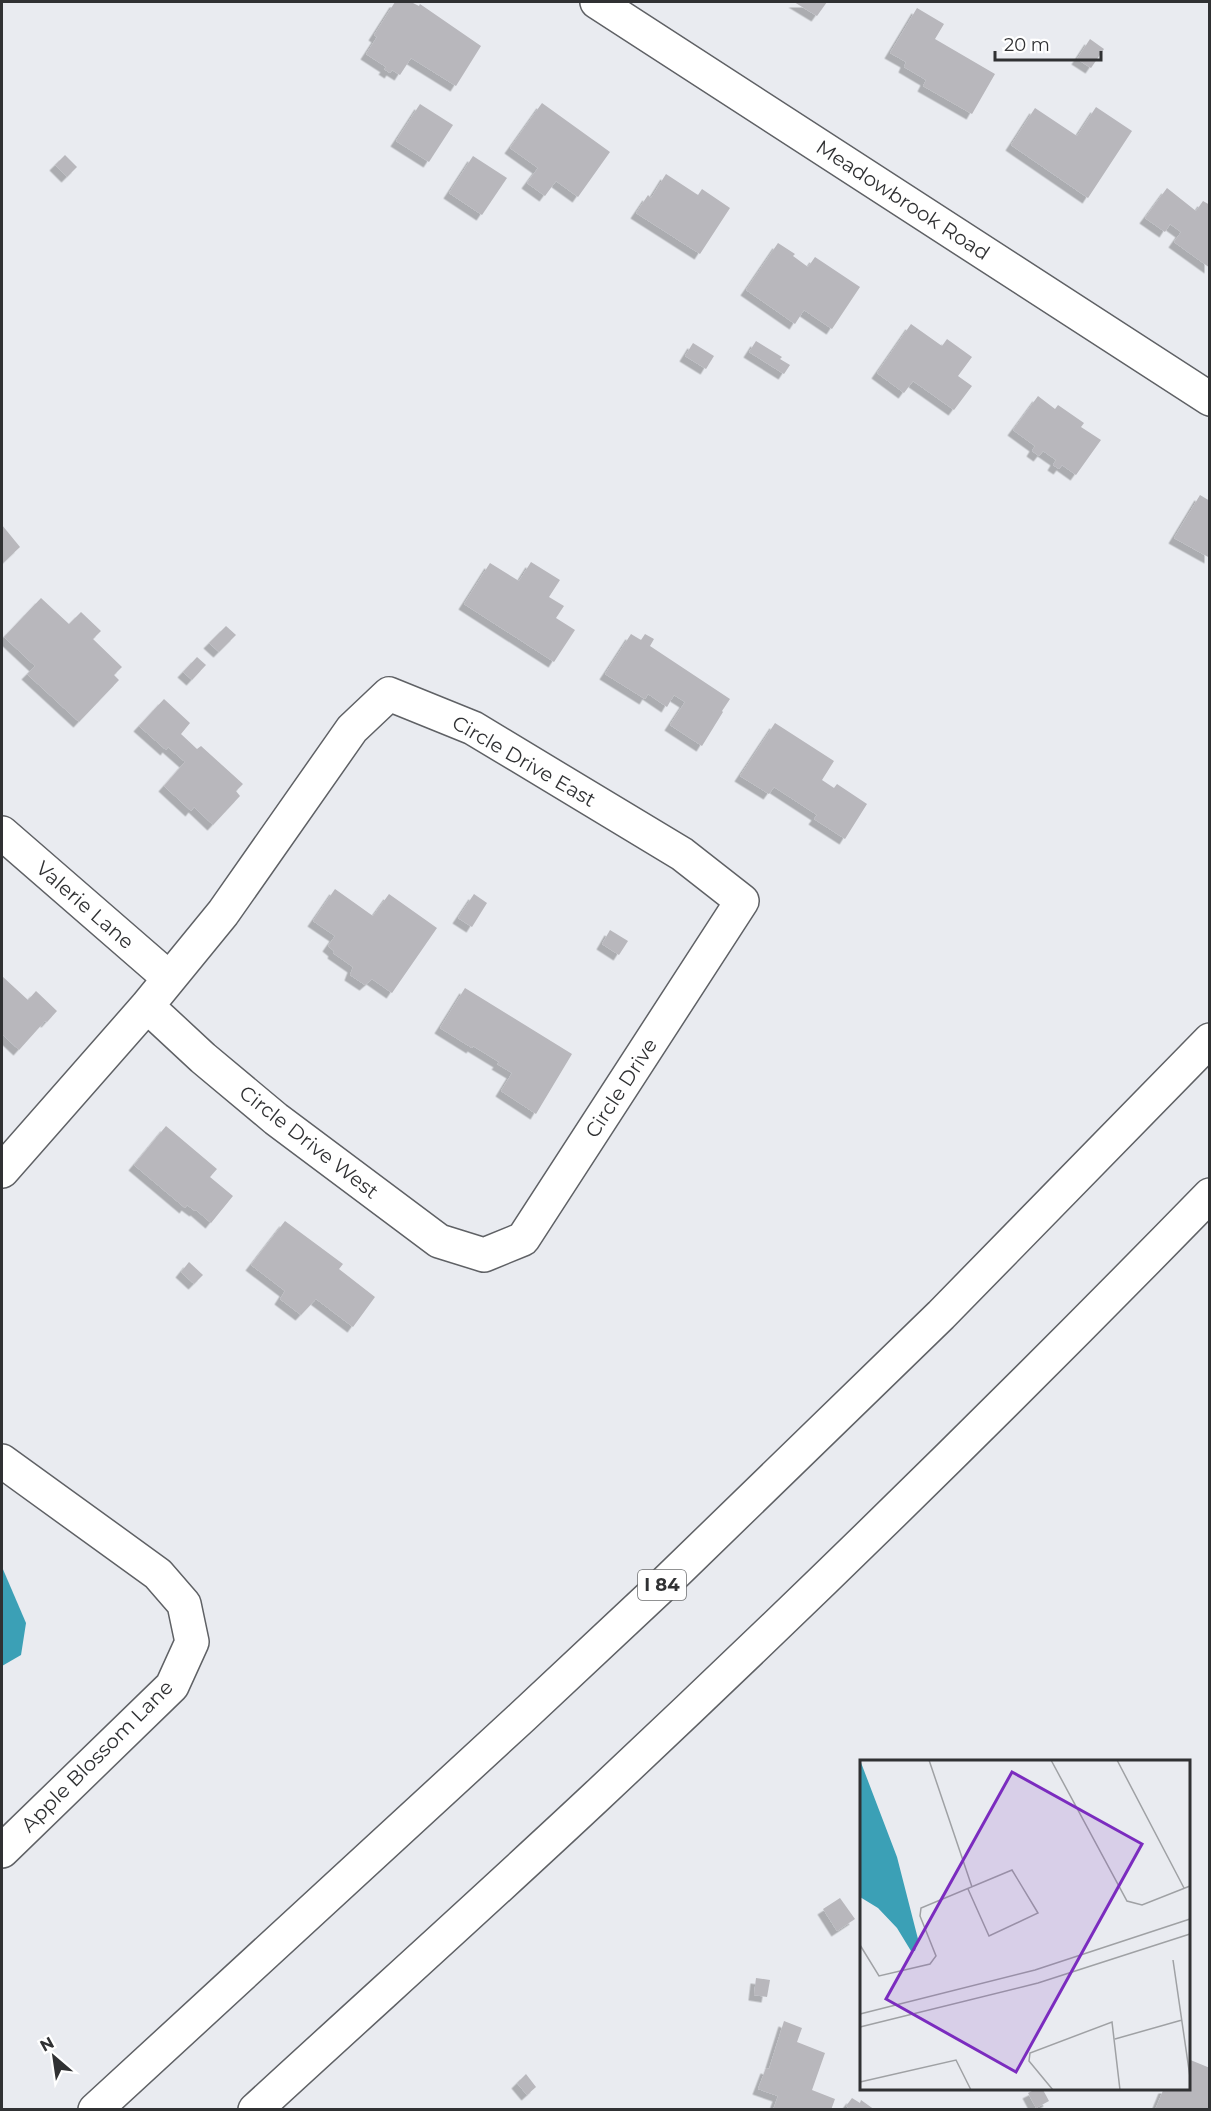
<svg xmlns="http://www.w3.org/2000/svg" width="1211" height="2111" viewBox="0 0 1211 2111" font-family="Montserrat,sans-serif">
	<defs>
		<filter id="shadow"><feDropShadow dx="-5.5" dy="5.5" stdDeviation="0" flood-color="#0004"/></filter>
	</defs>
	<rect width="100%" height="100%" fill="#e9ebf0"/>
	<polygon fill="#3ba0b6" points="2,1567 26,1623 21,1655 2,1666"/>
	<g fill="#b8b7bc" filter="url(#shadow)">
		<polygon points="395,2 411,2 419,6 420,4 481,46 456,86 411,58 400,75 392,70 390,73 384,69 386,67 366,54 377,37 374,35"/>
		<polygon points="794,2 827,2 817,16"/>
		<polygon points="917,8 944,24 935,39 995,74 972,114 923,86 926,80 904,67 906,62 890,53"/>
		<polygon points="1090,39 1104,49 1091,68 1077,59"/>
		<polygon points="542,103 610,152 578,197 556,181 545,196 527,183 538,168 510,148"/>
		<polygon points="420,104 453,125 429,162 396,141"/>
		<polygon points="1096,107 1132,131 1088,198 1011,145 1035,108 1077,136"/>
		<polygon points="65,155 77,167 67,177 55,165"/>
		<polygon points="473,156 507,178 482,215 449,193"/>
		<polygon points="666,174 698,195 702,189 730,208 700,254 636,213 648,195 651,198"/>
		<polygon points="1167,188 1196,211 1203,201 1210,205 1210,268 1174,242 1181,232 1170,224 1165,232 1145,218"/>
		<polygon points="778,243 795,254 793,256 808,267 815,257 860,287 832,329 804,310 795,324 746,290"/>
		<polygon points="911,324 942,346 947,339 972,357 958,376 972,386 954,410 913,381 904,393 877,373"/>
		<polygon points="756,341 782,357 780,359 790,365 784,374 749,352"/>
		<polygon points="693,343 714,356 706,369 685,356"/>
		<polygon points="1038,396 1055,409 1058,405 1084,423 1081,427 1101,440 1076,475 1062,465 1059,469 1053,465 1056,460 1043,451 1039,456 1032,451 1035,446 1013,430"/>
		<polygon points="1200,495 1210,501 1210,558 1174,538"/>
		<polygon points="2,525 20,547 2,564"/>
		<polygon points="531,562 560,580 549,597 564,606 556,618 575,630 554,662 464,604 490,563 519,581"/>
		<polygon points="41,598 69,624 81,612 101,631 93,639 122,667 114,675 119,680 79,722 27,674 35,666 4,637"/>
		<polygon points="226,626 236,635 219,652 209,643"/>
		<polygon points="631,634 641,640 645,634 654,639 650,646 730,699 722,711 723,712 702,746 670,725 685,702 674,695 667,707 648,694 645,699 605,674"/>
		<polygon points="197,657 206,665 192,680 183,672"/>
		<polygon points="164,699 190,723 181,734 197,749 201,746 243,784 236,791 240,796 213,825 194,807 191,811 164,786 185,762 168,747 166,750 139,726"/>
		<polygon points="775,723 834,761 822,780 834,788 837,784 867,804 845,839 814,819 817,815 774,787 769,794 740,776"/>
		<polygon points="335,889 373,916 389,894 437,928 392,993 372,979 365,985 350,975 353,967 333,953 334,951 328,946 335,936 313,921"/>
		<polygon points="474,894 487,903 472,927 458,918"/>
		<polygon points="610,930 628,941 619,955 602,944"/>
		<polygon points="2,976 28,1000 36,991 57,1011 47,1022 45,1021 19,1050 2,1034"/>
		<polygon points="465,988 572,1054 536,1114 501,1091 512,1073 497,1064 499,1062 473,1046 472,1048 440,1028"/>
		<polygon points="166,1126 217,1169 210,1177 233,1196 211,1223 196,1210 195,1211 187,1205 185,1208 134,1165"/>
		<polygon points="285,1221 343,1264 339,1269 375,1297 353,1327 316,1299 301,1315 280,1299 285,1291 251,1265"/>
		<polygon points="189,1262 203,1275 194,1284 181,1272"/>
		<polygon points="840,1898 855,1919 837,1931 823,1909"/>
		<polygon points="756,1978 770,1980 767,1997 754,1995"/>
		<polygon points="784,2021 802,2028 797,2042 825,2053 812,2090 835,2099 831,2110 773,2110 778,2096 758,2089 766,2068 769,2069"/>
		<polygon points="1188,2059 1210,2068 1210,2110 1155,2110 1164,2088 1188,2088"/>
		<polygon points="526,2074 536,2087 527,2095 517,2083"/>
		<polygon points="1038,2088 1042,2088 1049,2101 1036,2108 1028,2093"/>
		<polygon points="852,2098 860,2103 861,2100 875,2110 851,2110 846,2106"/>
	</g>
	<g fill="none" stroke-linecap="round" stroke-linejoin="round">
		<defs>
			<g id="street">
				<polyline points="597,2 1210,399"/>
				<polyline points="2,833 169,978"/>
				<polyline points="2,1171 147,1006 223,913 352,729 389,694 473,728 682,854 742,901 523,1239 484,1255 439,1241 276,1119 203,1058 147,1006"/>
				<polyline points="2,1461 158,1574 184,1604 192,1642 172,1686 2,1851"/>
			</g>
			<g id="highway">
				<polyline points="95,2110 522,1717 664,1584 941,1315 1210,1040"/>
				<path d="M255,2110C369,2005 485,1901 598,1795C806,1600 1010,1400 1210,1195"/>
			</g>
		</defs>
		<use href="#street" stroke="#5f6165" stroke-width="36"/>
		<use href="#highway" stroke="#5f6165" stroke-width="36"/>
		<use href="#street" stroke="#fff" stroke-width="33"/>
		<use href="#highway" stroke="#fff" stroke-width="33"/>
	</g>
	<g text-anchor="middle" dominant-baseline="central" stroke-width="4.5" stroke-linejoin="round" paint-order="stroke">
		<rect fill="#fff" stroke="#6e6f70" stroke-width="1.5" x="638" y="1570" width="48" height="30" rx="4.5"/>
		<g font-size="18" font-weight="bold" fill="#303133">
			<text x="662" y="1585">I 84</text>
		</g>
		<g font-size="20" fill="#303133" stroke="#fff">
			<text transform="translate(903 200) rotate(33)">Meadowbrook Road</text>
			<text transform="translate(524 761) rotate(30)">Circle Drive East</text>
			<text transform="translate(85 905) rotate(41)">Valerie Lane</text>
			<text transform="translate(621 1088) rotate(-57)">Circle Drive</text>
			<text transform="translate(309 1142) rotate(38)">Circle Drive West</text>
			<text transform="translate(97 1756) rotate(-45)">Apple Blossom Lane</text>
		</g>
	</g>
	<g transform="translate(860 1760)">
		<rect width="330" height="330" fill="#e9ebf0"/>
		<path d="M0,0L37,97L58,179L55,191H51L37,168L18,148L0,137Z" fill="#3ba0b6"/>
		<path fill="none" stroke="#9fa1a4" stroke-width="1.5" d="M69,0L112,127M191,0L267,141L282,145L330,126M257,0L324,128M0,185L19,216L70,204L76,196L60,156L61,148L152,110L178,153L129,176L108,129M313,200L330,317M0,254L175,210L330,159M0,267L178,223L330,174M255,279L322,260M0,322L96,300L111,330M193,330L169,301L170,293L252,262L260,330"/>
		<path fill="#7b2cbf" fill-opacity="0.15" stroke="#7b2cbf" stroke-width="3" d="M152,12L282,84L156,312L26,239Z"/>
		<rect width="330" height="330" fill="none" stroke="#303133" stroke-width="3"/>
	</g>
	<rect width="1211" height="2111" fill="none" stroke="#303133" stroke-width="6"/>
	<g transform="translate(54 2057) rotate(331)" stroke="#ffffff" stroke-width="4.5" paint-order="stroke">
	<path d="M0-4.5L10 22L0 15L-10 22Z" fill="#303133"/>
	<text y="-9" font-size="16" font-weight="bold" text-anchor="middle" fill="#303133">N</text>
	</g>
	<path d="M995 51v9h106v-9" fill="none" stroke="#303133" stroke-width="3"/>
	<text x="1004" y="51" font-size="18" fill="#303133" stroke="#ffffff" stroke-width="4.5" paint-order="stroke">20 m</text>
</svg>
